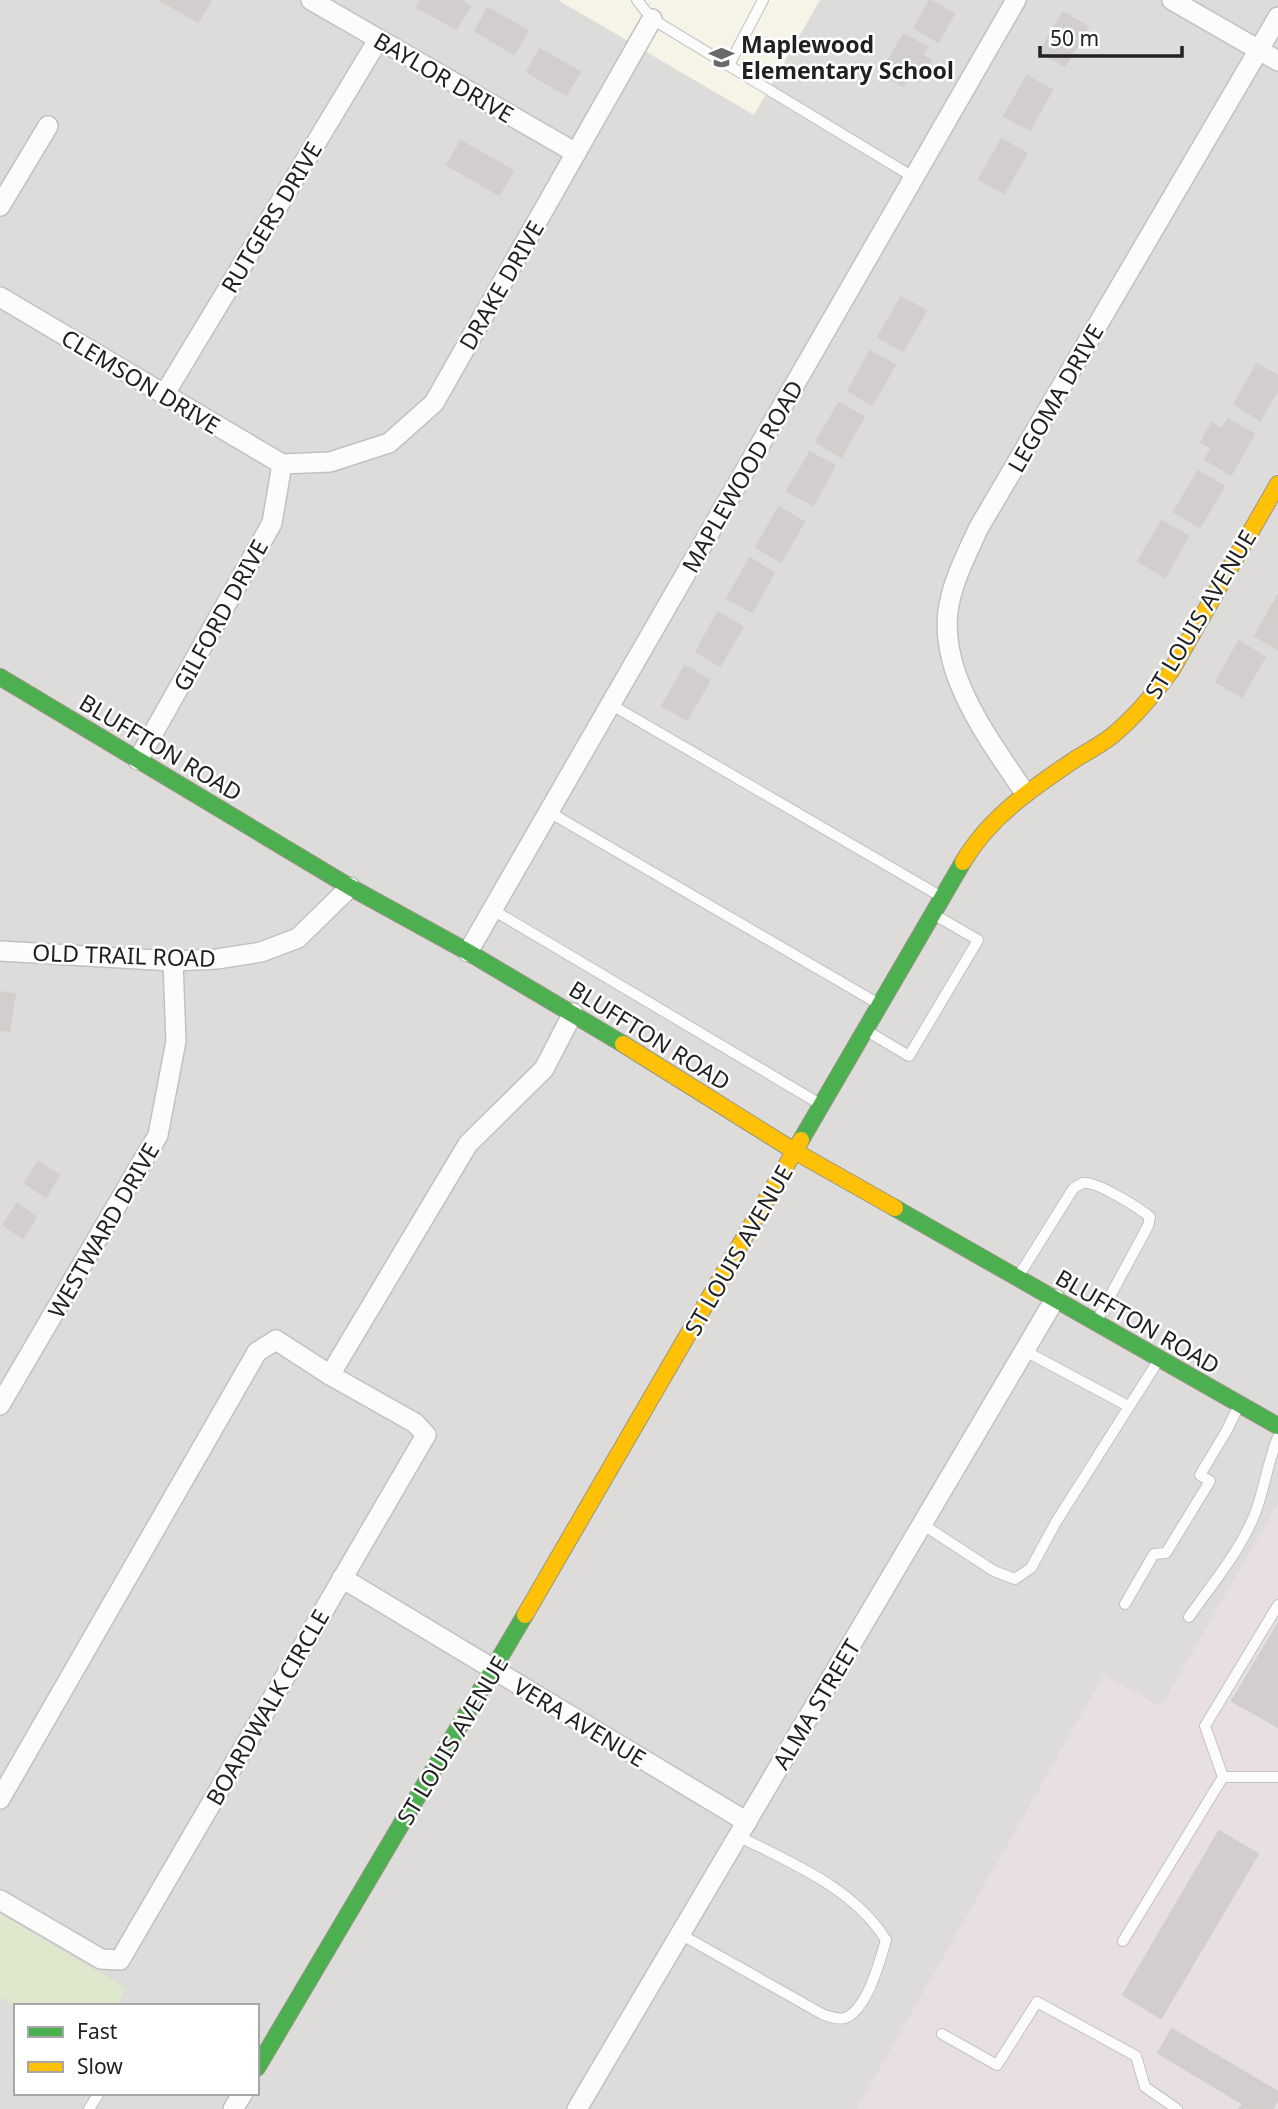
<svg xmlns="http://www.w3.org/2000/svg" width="1278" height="2109" viewBox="0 0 1278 2109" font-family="'Noto Sans',sans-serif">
	<rect width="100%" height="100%" fill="#eeecea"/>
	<path fill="#dedcdb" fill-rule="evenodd" d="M0,0H1278V2109H0ZM16,2006H257V2093H16Z"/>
	<polygon fill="#e7dfe4" points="1278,1503 1278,2109 857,2109 1104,1675 1161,1707"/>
	<polygon fill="#f6f4e7" points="558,0 820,0 754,115"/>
	<polygon fill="#dee8cc" points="0,1914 126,1988 116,2006 16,2006 0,1997"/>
	<g fill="#d1cecd" stroke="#d1cecc" stroke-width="2">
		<polygon points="160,0 211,0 198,22"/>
		<polygon points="421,0 460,0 470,6 456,29 417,7"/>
		<polygon points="930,0 954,14 938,42 914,28"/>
		<polygon points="488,8 528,31 514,54 475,31"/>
		<polygon points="1063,12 1088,27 1065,66 1040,52"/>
		<polygon points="904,34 927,47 922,55 931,60 918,81 909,75 903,86 881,73"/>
		<polygon points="540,49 580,72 566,95 527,72"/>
		<polygon points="1027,76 1052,90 1030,130 1004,116"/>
		<polygon points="1002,139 1027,154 1004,193 979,179"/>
		<polygon points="461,141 513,171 499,195 447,165"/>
		<polygon points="901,297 926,311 903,351 878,337"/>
		<polygon points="870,351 895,365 872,405 848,391"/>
		<polygon points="1257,364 1278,376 1278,389 1260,420 1234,404"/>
		<polygon points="839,403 864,417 841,457 816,442"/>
		<polygon points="1228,419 1254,434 1231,475 1205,459 1212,448 1201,442 1212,423 1222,429"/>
		<polygon points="810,452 835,466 813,505 787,491"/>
		<polygon points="1198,471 1224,486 1200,527 1174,512"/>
		<polygon points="779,507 804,522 781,562 756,547"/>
		<polygon points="1162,521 1188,536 1165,577 1138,561"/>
		<polygon points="750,558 774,573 752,612 727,598"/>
		<polygon points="1278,595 1278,649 1255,636"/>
		<polygon points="718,612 743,627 720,666 696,652"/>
		<polygon points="1239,641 1265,657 1242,697 1216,682"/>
		<polygon points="685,666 710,680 687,720 662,706"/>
		<polygon points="0,992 15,994 9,1031 0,1030"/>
		<polygon points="38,1162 59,1175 46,1197 25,1183"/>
		<polygon points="17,1204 36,1217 23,1238 3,1225"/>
		<polygon points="1278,1624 1278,1727 1232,1701"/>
		<polygon points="1219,1831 1258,1854 1161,2018 1123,1995"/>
		<polygon points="1172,2029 1278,2092 1278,2100 1272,2109 1239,2109 1243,2104 1158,2053"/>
	</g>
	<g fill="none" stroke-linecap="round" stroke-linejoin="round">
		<defs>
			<g id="lane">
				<polyline points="637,0 652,19 913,177"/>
				<polyline points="729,65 763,0"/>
				<polyline points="610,704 940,896"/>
				<polyline points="549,812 877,1003"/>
				<polyline points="493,910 820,1104"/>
				<polyline points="867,1031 909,1056 978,940 935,915"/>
				<path d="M1018,1277L1073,1189C1075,1187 1081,1184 1083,1183C1097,1181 1139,1208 1150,1217L1148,1226L1096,1322"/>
				<polyline points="1025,1351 1128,1406"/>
				<polyline points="922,1524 994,1571 1015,1579 1031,1568 1056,1522 1158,1361"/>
				<polyline points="1125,1604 1154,1554 1166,1553 1210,1481 1200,1475 1227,1430 1239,1405"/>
				<path d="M1189,1617C1212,1584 1242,1549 1256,1511C1265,1486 1268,1461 1278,1437"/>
				<polyline points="1223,1777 1205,1726 1278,1605"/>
				<path d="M680,1934L824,2015C831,2017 839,2020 845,2018C867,2010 880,1961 886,1940C854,1888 791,1863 738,1836"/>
				<polyline points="1123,1941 1223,1777 1278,1777"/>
				<polyline points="942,2034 997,2065 1037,2002 1136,2056 1145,2087 1177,2109"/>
				<polyline points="89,2109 99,2093"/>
			</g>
			<g id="street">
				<polyline points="311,0 576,153"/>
				<polyline points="1172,0 1278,61"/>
				<polyline points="0,206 48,126"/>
				<polyline points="0,297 282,464"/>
				<polyline points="164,395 378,40"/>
				<polyline points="282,464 330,462 389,443 434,403 652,19"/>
				<polyline points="138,760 272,523 282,464"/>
				<path d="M1025,793C991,742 940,677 948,611C952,582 966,556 978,529L1278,17"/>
				<polyline points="0,951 173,961 217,959 261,952 298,938 350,887"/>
				<polyline points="468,952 1016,0"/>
				<polyline points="330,1375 468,1144 544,1069 573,1013"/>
				<polyline points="0,1405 158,1135 176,1041 173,961"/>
				<polyline points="342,1578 747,1822"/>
				<polyline points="0,1799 257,1352 276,1340 330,1375 415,1423 426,1435 120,1960 101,1959 0,1900"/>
				<polyline points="233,2109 243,2093"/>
				<polyline points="577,2109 1055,1299"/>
			</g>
			<g id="fast">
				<polyline points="0,677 350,887 468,952 623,1044"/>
				<polyline points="801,1140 963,862"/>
				<polyline points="895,1208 1278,1426"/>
				<polyline points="257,2068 525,1615"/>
			</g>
			<g id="slow">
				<path d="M963,862C990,816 1034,787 1077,758C1089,751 1102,744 1113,735C1136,716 1154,694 1171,671L1278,484"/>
				<polyline points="623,1044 796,1152 895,1208"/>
				<polyline points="525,1615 801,1140"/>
			</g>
		</defs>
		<use href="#lane" stroke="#c2c1c0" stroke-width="12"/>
		<use href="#street" stroke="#c2c1c0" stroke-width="22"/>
		<use href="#fast" stroke="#979683" stroke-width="18"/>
		<use href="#slow" stroke="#979683" stroke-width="18"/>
		<use href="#lane" stroke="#fcfcfc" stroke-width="10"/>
		<use href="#street" stroke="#fcfcfc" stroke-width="19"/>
		<use href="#fast" stroke="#4caf50" stroke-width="16"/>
		<use href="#slow" stroke="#ffc107" stroke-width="16"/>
	</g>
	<defs>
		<symbol id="school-bare" viewBox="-9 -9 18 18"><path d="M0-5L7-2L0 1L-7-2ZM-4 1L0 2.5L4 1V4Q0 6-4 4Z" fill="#696867" stroke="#fff" stroke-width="2.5" paint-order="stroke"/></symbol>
	</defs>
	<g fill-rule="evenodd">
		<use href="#school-bare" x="704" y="40" width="35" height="35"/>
	</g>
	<g text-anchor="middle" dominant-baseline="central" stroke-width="5" stroke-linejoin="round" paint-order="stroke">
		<g font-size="23" font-weight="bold" fill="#212121" stroke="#fff" text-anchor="start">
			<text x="741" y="44">Maplewood<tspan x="741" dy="26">Elementary School</tspan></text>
		</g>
		<g font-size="23" fill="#212121" stroke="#fff">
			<text transform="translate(444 77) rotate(30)">BAYLOR DRIVE</text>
			<text transform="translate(271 217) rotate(-59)">RUTGERS DRIVE</text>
			<text transform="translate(501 285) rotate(-60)">DRAKE DRIVE</text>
			<text transform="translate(141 381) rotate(31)">CLEMSON DRIVE</text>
			<text transform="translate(1055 398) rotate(-60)">LEGOMA DRIVE</text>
			<text transform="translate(742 476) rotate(-60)">MAPLEWOOD ROAD</text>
			<text transform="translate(1200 614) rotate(-59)">ST LOUIS AVENUE</text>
			<text transform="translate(220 615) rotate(-61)">GILFORD DRIVE</text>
			<text transform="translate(161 747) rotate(31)">BLUFFTON ROAD</text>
			<text transform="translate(124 955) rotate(2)">OLD TRAIL ROAD</text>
			<text transform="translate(650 1035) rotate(32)">BLUFFTON ROAD</text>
			<text transform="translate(103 1230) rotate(-60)">WESTWARD DRIVE</text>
			<text transform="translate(738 1250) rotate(-60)">ST LOUIS AVENUE</text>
			<text transform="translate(1138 1321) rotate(30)">BLUFFTON ROAD</text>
			<text transform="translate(816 1704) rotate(-59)">ALMA STREET</text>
			<text transform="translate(267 1707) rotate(-60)">BOARDWALK CIRCLE</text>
			<text transform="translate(580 1722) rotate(31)">VERA AVENUE</text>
			<text transform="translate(452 1740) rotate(-59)">ST LOUIS AVENUE</text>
		</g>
	</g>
	<rect x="14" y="2004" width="245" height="91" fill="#ffffff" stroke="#a6a6a6" stroke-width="2"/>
	<rect x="28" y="2027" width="35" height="10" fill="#4caf50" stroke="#a6a6a6" stroke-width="2"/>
	<text x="77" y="2039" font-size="21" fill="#212121">Fast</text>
	<rect x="28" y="2062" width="35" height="10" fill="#ffc107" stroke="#a6a6a6" stroke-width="2"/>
	<text x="77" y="2074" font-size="21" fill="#212121">Slow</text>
	<path d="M1040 46v10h142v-10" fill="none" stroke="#212121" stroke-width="3.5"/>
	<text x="1050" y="46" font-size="21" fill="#212121" stroke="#ffffff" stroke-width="5" paint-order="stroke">50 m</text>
</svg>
